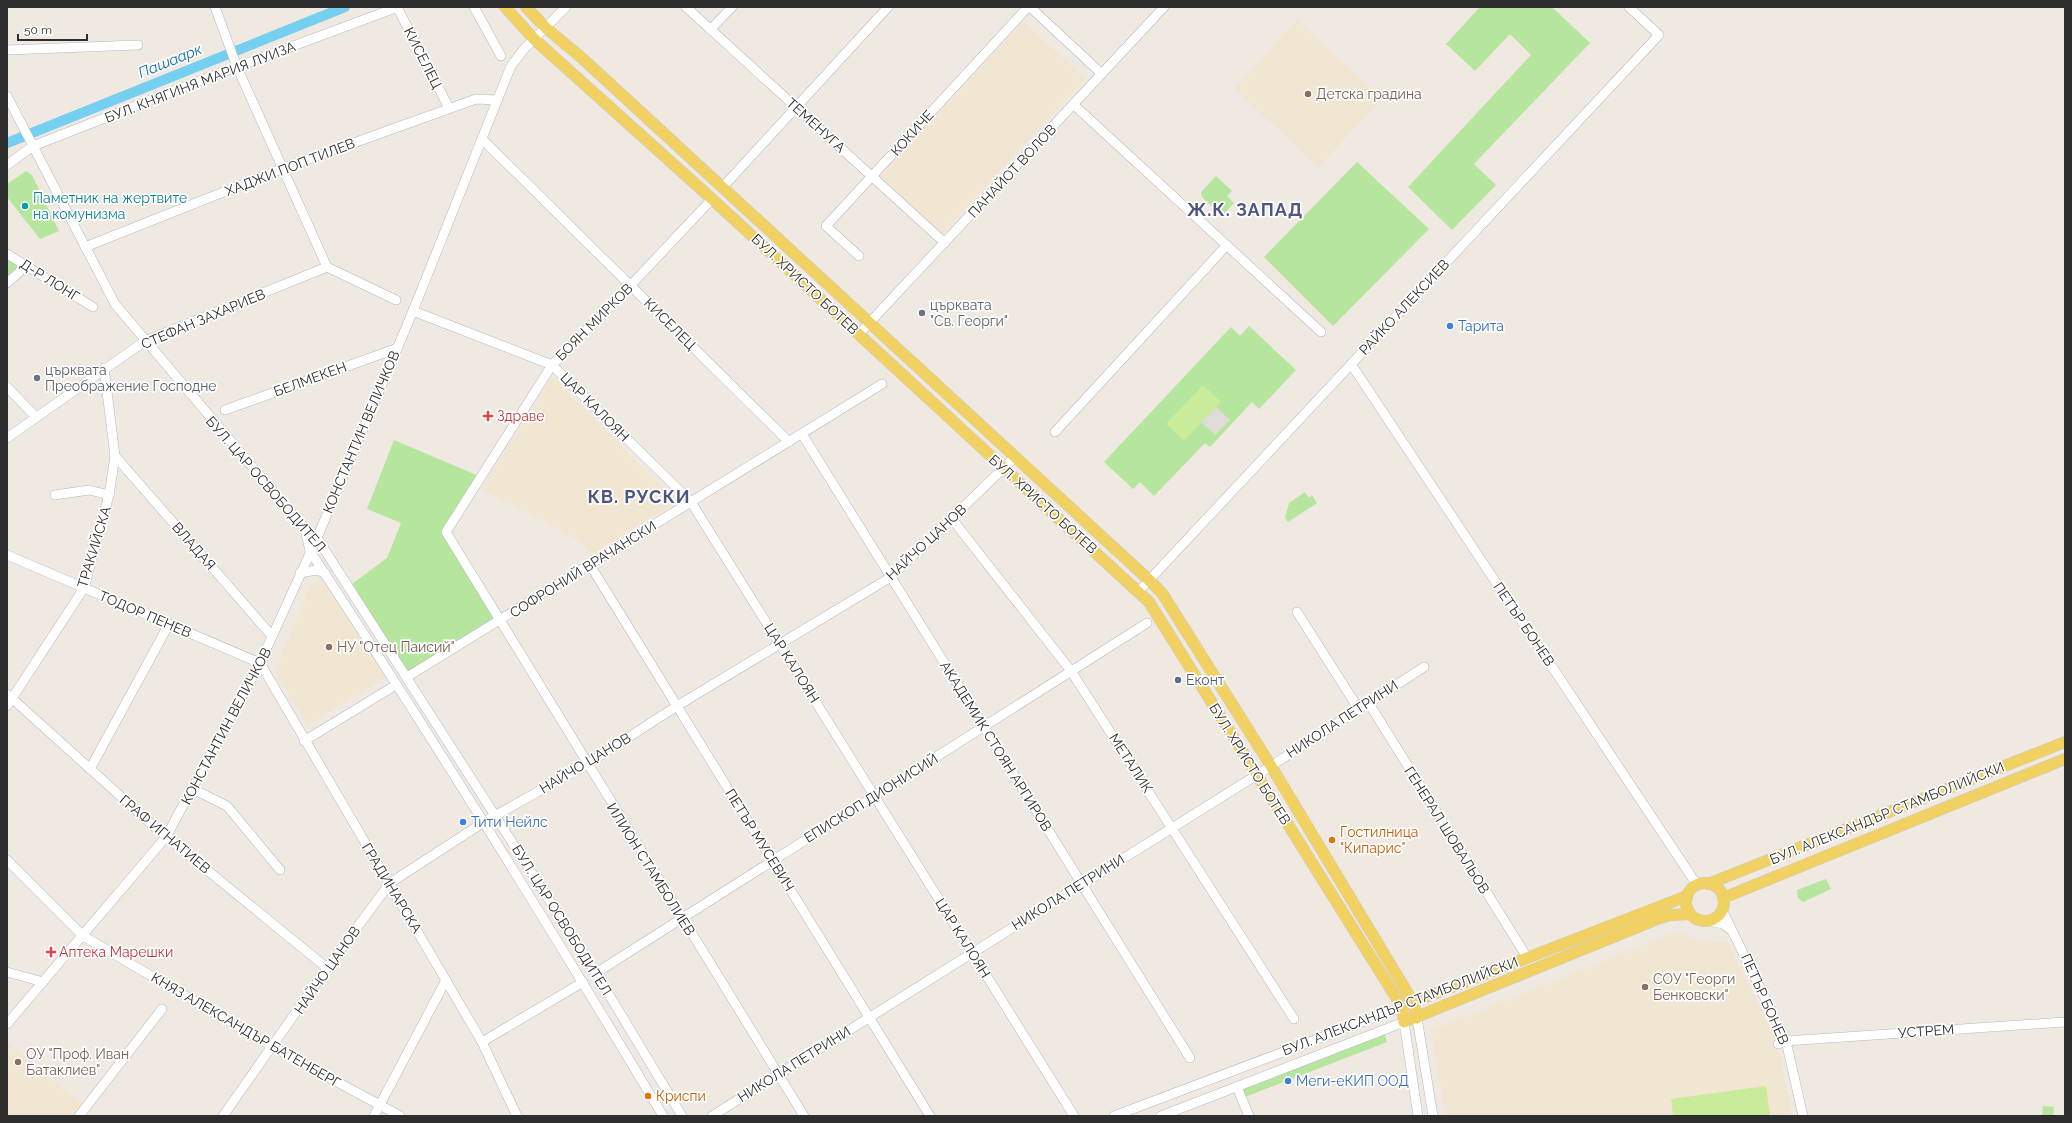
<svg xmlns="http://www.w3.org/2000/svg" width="2072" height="1123" viewBox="0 0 2072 1123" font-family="Raleway,sans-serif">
	<rect width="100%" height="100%" fill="#efe9e1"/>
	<g fill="#f0e6d1">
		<polygon points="1298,20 1382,100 1318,167 1234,88"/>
		<polygon points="1023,21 1085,79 940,236 878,178"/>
		<polygon points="553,377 676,502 590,555 582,542 481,489"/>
		<polygon points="327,577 391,674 308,725 275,671 312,584"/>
		<polygon points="1678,931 1696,940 1728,943 1778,1044 1792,1116 1446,1116 1431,1031"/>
		<polygon points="7,1043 83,1105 74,1116 7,1116"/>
	</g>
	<g fill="#b6e59e">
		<polygon points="1480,7 1552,7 1590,43 1474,164 1496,185 1452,230 1408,187 1531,55 1510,34 1475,71 1446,44"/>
		<polygon points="1357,162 1429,229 1333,326 1264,257"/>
		<polygon points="26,171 32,175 59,231 40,239 7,197 7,184"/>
		<polygon points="1216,176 1232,191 1227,196 1234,203 1222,216 1202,197 1201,192"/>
		<polygon points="7,254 26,266 7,283"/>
		<polygon points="1249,326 1296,370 1259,409 1252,402 1210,447 1205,443 1154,496 1140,482 1133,489 1104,462 1231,327 1240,336"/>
		<polygon points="394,440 481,477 446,532 499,621 407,677 348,587 387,558 401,523 367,509"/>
		<polygon points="1305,492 1309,498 1312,495 1317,503 1288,522 1285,518 1289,503"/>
		<polygon points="1826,879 1831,889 1803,902 1798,898 1797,890"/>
		<polygon points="1383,1030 1387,1042 1242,1098 1237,1087"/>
		<polygon points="2043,1106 2054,1107 2053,1116 2042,1116"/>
	</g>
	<g fill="#c9ec9a">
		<polygon points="1203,385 1221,402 1184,441 1166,424"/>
		<polygon points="1766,1086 1770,1116 1673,1116 1671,1099"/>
	</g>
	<polygon fill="#dfdcd8" points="1216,407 1230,420 1215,435 1201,422"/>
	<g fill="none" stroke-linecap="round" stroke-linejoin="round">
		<polyline stroke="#75cff0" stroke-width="10" points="7,143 345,7"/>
		<defs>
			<g id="minor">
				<polyline points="215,7 237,67 327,267 396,300"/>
				<polyline points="397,7 449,108"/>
				<polyline points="474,7 501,56"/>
				<polyline points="686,7 945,243"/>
				<polyline points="1030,7 1102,74"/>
				<polyline points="711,29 732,7"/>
				<polyline points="7,50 138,45"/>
				<polyline points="7,96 115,304 300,523 317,538 596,973 682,1116"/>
				<polyline points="1074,105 1321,332"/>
				<polyline points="482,139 789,442"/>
				<polyline points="7,165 33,146 207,78 398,7"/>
				<polyline points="722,188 888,7"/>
				<polyline points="712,199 631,285 552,365 446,532 804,1116"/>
				<polyline points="85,247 284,168 476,99 497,100"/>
				<polyline points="7,254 93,307"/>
				<polyline points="859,256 826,226 1028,7"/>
				<polyline points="7,283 26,266"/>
				<polyline points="413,311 552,365 691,502 1074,1116"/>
				<polyline points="859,334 1164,7"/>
				<polyline points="1351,364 1697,885"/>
				<polyline points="7,387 36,417"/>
				<polyline points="225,410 395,349"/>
				<polyline points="1055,432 1227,245"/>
				<polyline points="802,434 1190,1058"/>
				<polyline points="7,438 145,341 327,267"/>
				<polyline points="115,456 272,636"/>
				<polyline points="55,495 89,490 109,495"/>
				<polyline points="952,519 1071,671 1294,1019"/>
				<path d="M305,529L310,551C432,737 549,925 663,1116"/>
				<polyline points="7,555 260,663 482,1042 517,1116"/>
				<polyline points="590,565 930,1116"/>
				<polyline points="300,573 316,570 325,573"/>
				<polyline points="1139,591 1659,35 1629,7"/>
				<polyline points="1297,612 1358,708"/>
				<polyline points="407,677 882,384"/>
				<polyline points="7,694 158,830 327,968"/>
				<polyline points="1368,702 1527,957"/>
				<polyline points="7,706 84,588 109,495 115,456 104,368"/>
				<polyline points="304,741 391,688"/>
				<polyline points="90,769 169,624"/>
				<polyline points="193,789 227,806 280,870"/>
				<polyline points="7,860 83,936 273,1047 400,1116"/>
				<polyline points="1722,910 1786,1041 1803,1116"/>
				<polyline points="1710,921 1723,924 1731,930"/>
				<polyline points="7,972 43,982"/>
				<polyline points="596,973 1147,623"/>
				<polyline points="1417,1018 1433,1116"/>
				<polyline points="7,1024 166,837 260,663 317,538 413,311 511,66 524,49 566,7"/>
				<polyline points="482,1042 583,982"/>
				<polyline points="1778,1044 1786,1041 2065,1022"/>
				<polyline points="1237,1087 1249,1116"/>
				<polyline points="79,1116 162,1009"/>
				<polyline points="223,1116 327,968 390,883 484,822 587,764 677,706 891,577 1015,457"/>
				<polyline points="374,1116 446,980"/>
				<polyline points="712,1116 1271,766 1424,667"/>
				<polyline points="1114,1116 1402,1007"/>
				<polyline points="1161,1116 1404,1022 1418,1116"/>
			</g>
			<g id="major">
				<polyline points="505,7 534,39 712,199 1149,602 1402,1007 1404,1022 1660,918 1671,915 1690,914"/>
				<polyline points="526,7 546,28 583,59 1149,580 1162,593 1271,766 1413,1002 1417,1018"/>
				<circle cx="1705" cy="902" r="19"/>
				<polyline points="1708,884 2065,742"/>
				<polyline points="1723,898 2065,759"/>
				<polyline points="1408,1004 1687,896"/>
			</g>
		</defs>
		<use href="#minor" stroke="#b4b7c1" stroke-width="10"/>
		<use href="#major" stroke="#c9c9c9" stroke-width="12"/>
		<use href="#minor" stroke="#fff" stroke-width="9"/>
		<use href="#major" stroke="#f2d163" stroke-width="11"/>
	</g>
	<g fill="#8d6e63" stroke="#fff" stroke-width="1.5">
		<circle cx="1308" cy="94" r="4"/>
		<circle cx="329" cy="647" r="4"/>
		<circle cx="1645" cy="987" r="4"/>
		<circle cx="18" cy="1062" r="4"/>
	</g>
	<circle fill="#0f9aa8" stroke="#fff" stroke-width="1.5" cx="25" cy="206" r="4"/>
	<g fill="#6b7280" stroke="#fff" stroke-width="1.5">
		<circle cx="922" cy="313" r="4"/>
		<circle cx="37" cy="378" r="4"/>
	</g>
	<g fill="#3f7fe0" stroke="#fff" stroke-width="1.5">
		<circle cx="1450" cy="326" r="4"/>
		<circle cx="463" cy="822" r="4"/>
		<circle cx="1288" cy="1081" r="4"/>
	</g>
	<g fill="#e0444e" stroke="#fff" stroke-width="1.5">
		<path d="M486 410h4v4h4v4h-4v4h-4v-4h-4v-4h4z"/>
		<path d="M49 946h4v4h4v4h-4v4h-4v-4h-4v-4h4z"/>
	</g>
	<circle fill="#5c6f8a" stroke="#fff" stroke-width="1.5" cx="1178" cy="680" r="4"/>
	<g fill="#e8710a" stroke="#fff" stroke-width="1.5">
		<circle cx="1332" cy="840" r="4"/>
		<circle cx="648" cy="1096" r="4"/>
	</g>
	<g text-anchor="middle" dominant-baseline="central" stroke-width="3.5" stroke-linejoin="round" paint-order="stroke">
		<g font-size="14" fill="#2e2e2e" stroke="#fff">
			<text transform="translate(423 58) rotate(63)">КИСЕЛЕЦ</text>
			<text transform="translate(200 82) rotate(-21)">БУЛ. КНЯГИНЯ МАРИЯ ЛУИЗА</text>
			<text transform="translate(816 125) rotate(42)">ТЕМЕНУГА</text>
			<text transform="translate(912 133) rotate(-48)">КОКИЧЕ</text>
			<text transform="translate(290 167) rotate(-21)">ХАДЖИ ПОП ТИЛЕВ</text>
			<text transform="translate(1012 171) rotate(-47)">ПАНАЙОТ ВОЛОВ</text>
			<text transform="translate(50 280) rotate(32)">Д-Р ЛОНГ</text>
			<text transform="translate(805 284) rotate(43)">БУЛ. ХРИСТО БОТЕВ</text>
			<text transform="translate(1404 307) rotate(-47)">РАЙКО АЛЕКСИЕВ</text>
			<text transform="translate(203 319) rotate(-23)">СТЕФАН ЗАХАРИЕВ</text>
			<text transform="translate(594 322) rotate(-45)">БОЯН МИРКОВ</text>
			<text transform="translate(670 324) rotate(45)">КИСЕЛЕЦ</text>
			<text transform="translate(310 379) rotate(-20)">БЕЛМЕКЕН</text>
			<text transform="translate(595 407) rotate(45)">ЦАР КАЛОЯН</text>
			<text transform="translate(361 432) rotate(-67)">КОНСТАНТИН ВЕЛИЧКОВ</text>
			<text transform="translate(266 484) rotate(49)">БУЛ. ЦАР ОСВОБОДИТЕЛ</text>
			<text transform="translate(1043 504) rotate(42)">БУЛ. ХРИСТО БОТЕВ</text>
			<text transform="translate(926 542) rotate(-43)">НАЙЧО ЦАНОВ</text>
			<text transform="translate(194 546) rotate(49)">ВЛАДАЯ</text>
			<text transform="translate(94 547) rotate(-73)">ТРАКИЙСКА</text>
			<text transform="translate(583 569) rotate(-32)">СОФРОНИЙ ВРАЧАНСКИ</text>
			<text transform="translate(145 614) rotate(23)">ТОДОР ПЕНЕВ</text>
			<text transform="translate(1524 624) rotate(56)">ПЕТЪР БОНЕВ</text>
			<text transform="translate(792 663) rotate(58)">ЦАР КАЛОЯН</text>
			<text transform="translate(1342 719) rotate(-33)">НИКОЛА ПЕТРИНИ</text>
			<text transform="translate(226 726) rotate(-62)">КОНСТАНТИН ВЕЛИЧКОВ</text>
			<text transform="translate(996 746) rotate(58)">АКАДЕМИК СТОЯН АРГИРОВ</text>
			<text transform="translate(585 763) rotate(-31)">НАЙЧО ЦАНОВ</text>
			<text transform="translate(1131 763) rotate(57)">МЕТАЛИК</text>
			<text transform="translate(1250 764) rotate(58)">БУЛ. ХРИСТО БОТЕВ</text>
			<text transform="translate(871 798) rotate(-32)">ЕПИСКОП ДИОНИСИЙ</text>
			<text transform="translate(1887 813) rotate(-22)">БУЛ. АЛЕКСАНДЪР СТАМБОЛИЙСКИ</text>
			<text transform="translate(1447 830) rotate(58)">ГЕНЕРАЛ ШОВАЛЬОВ</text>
			<text transform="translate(165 834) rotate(40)">ГРАФ ИГНАТИЕВ</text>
			<text transform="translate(760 840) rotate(58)">ПЕТЪР МУСЕВИЧ</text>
			<text transform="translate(651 869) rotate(58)">ИЛИОН СТАМБОЛИЕВ</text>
			<text transform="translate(392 888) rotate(59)">ГРАДИНАРСКА</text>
			<text transform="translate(1068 892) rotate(-32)">НИКОЛА ПЕТРИНИ</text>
			<text transform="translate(562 920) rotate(58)">БУЛ. ЦАР ОСВОБОДИТЕЛ</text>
			<text transform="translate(963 938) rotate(58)">ЦАР КАЛОЯН</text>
			<text transform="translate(327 970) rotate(-55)">НАЙЧО ЦАНОВ</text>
			<text transform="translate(1765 999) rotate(66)">ПЕТЪР БОНЕВ</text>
			<text transform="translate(1400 1006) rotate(-21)">БУЛ. АЛЕКСАНДЪР СТАМБОЛИЙСКИ</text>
			<text transform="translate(246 1030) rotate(30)">КНЯЗ АЛЕКСАНДЪР БАТЕНБЕРГ</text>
			<text transform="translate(1926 1031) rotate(-4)">УСТРЕМ</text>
			<text transform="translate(794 1064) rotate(-32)">НИКОЛА ПЕТРИНИ</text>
		</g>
		<g font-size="14" fill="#785e54" stroke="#fff" text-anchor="start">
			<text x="1316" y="94">Детска градина</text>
			<text x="337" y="647">НУ "Отец Паисий"</text>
			<text x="1653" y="979">СОУ "Георги<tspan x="1653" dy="16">Бенковски"</tspan></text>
			<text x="26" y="1054">ОУ "Проф. Иван<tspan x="26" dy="16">Батаклиев"</tspan></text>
		</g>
		<g font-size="14" fill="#0d838f" stroke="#fff" text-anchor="start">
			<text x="33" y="198">Паметник на жертвите<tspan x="33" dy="16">на комунизма</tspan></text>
		</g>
		<g font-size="14" fill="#5b616d" stroke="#fff" text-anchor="start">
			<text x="930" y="305">църквата<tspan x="930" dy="16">"Св. Георги"</tspan></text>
			<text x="45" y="370">църквата<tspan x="45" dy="16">Преображение Господне</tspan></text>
		</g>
		<g font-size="14" fill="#366cbe" stroke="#fff" text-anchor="start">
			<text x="1458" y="326">Тарита</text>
			<text x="471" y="822">Тити Нейлс</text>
			<text x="1296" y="1081">Меги-еКИП ООД</text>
		</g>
		<g font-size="14" fill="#be3a42" stroke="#fff" text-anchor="start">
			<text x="497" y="416">Здраве</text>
			<text x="59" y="952">Аптека Марешки</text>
		</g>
		<g font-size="14" fill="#4e5e75" stroke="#fff" text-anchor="start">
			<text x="1186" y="680">Еконт</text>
		</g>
		<g font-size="14" fill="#c56008" stroke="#fff" text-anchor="start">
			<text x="1340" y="832">Гостилница<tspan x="1340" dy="16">"Кипарис"</tspan></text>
			<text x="656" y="1096">Криспи</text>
		</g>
		<g font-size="15" font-style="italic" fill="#0d6fa3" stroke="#fff">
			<text transform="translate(170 61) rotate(-22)">Пашаарк</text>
		</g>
		<g font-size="18" font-weight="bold" letter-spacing="1" fill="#4d5680" stroke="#fff">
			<text x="1245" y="209">Ж.К. ЗАПАД</text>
			<text x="639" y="496">КВ. РУСКИ</text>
		</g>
	</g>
	<rect width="2072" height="1123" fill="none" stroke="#2e2e2e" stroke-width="16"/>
	<path d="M18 34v6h69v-6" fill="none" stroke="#2e2e2e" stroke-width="2"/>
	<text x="24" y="34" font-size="12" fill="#2e2e2e" stroke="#ffffff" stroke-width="3" paint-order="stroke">50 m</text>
</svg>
